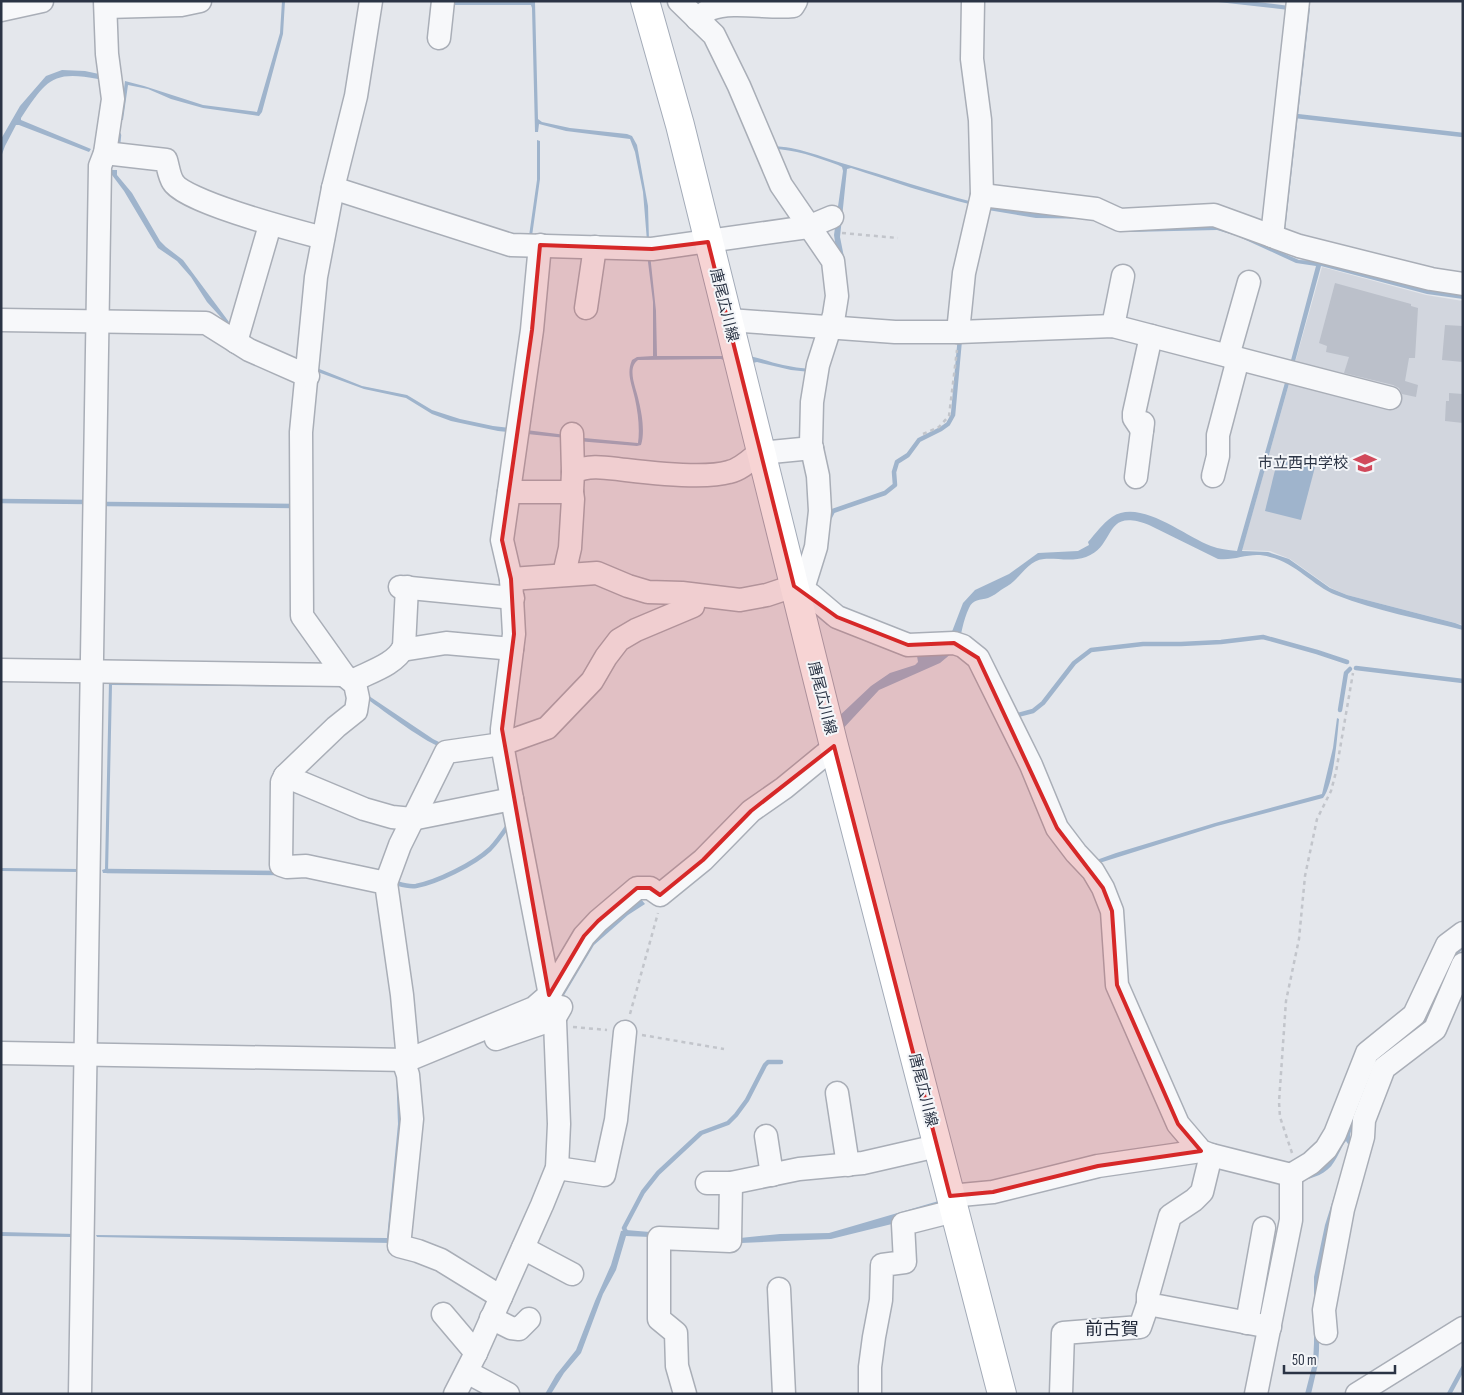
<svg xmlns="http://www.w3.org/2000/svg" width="1464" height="1395" viewBox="0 0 1464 1395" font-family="'Sofia Sans Condensed','Noto Sans JP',sans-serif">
	<rect width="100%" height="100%" fill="#e4e7ec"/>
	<polygon fill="#d2d6de" points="1322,267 1426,295 1463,301 1463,625 1347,595 1331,588 1290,559 1270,551 1242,550"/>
	<g fill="#9fb4cc">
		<polygon points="282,1 285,1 283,34 262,112 259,116 203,108 171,99 148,89 128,85 123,120 120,120 125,81 144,86 203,105 257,112 280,33"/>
		<polygon points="451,1 535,2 538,119 542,122 570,128 627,134 632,136 637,145 648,206 649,241 647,241 643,192 635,152 630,139 566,131 539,124 538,132 535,132 532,8 531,5 451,5"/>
		<polygon points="1209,1 1248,1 1290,6 1289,10"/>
		<polygon points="1305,8 1310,8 1285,231 1281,231"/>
		<path d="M62,70L85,71L99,74L98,79C51,70 46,81 21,118V120L91,149L89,152L19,125H16L5,146L1,157V139L20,106L46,76Z"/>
		<polygon points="537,140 540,141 540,179 532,236 529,236 537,180"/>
		<path d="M771,146C800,147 818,156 845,164C888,176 930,191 973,202V205C931,195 891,181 851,168L847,169L840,237L844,257L847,289L846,317L830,362L837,255L834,235L843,171L842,167L838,165C816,157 795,149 771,149Z"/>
		<polygon points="112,170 117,170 117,175 132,193 160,241 166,247 183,260 229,322 227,324 207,302 191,277 177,261 158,248 124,191 112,175"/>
		<polygon points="989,206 1215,226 1233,231 1299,260 1318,261 1463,293 1463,299 1427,294 1321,266 1294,365 1290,364 1316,266 1296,263 1237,236 1217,230 1131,232 1122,231 1094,219 1036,218 988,210"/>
		<path d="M647,254H650L656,311L657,356H722C742,350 764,361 783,365C792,367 801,368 810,369V372L791,370L757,362L749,364L729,362L721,359L638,360C626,369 637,389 639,402C642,414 645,433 641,445L637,446L577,441V438H584L638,443C640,429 638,413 635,399C632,384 626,374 632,360L637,357L653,356V302Z"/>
		<polygon points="317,368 362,386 407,395 432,410 460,419 493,426 566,435 566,438 498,431 451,421 432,414 406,398 364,389 315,371"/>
		<path d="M1286,379L1290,380L1242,551L1268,552L1289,559L1330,588L1347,595L1455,623L1463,626V630C1421,619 1377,611 1336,595C1313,586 1296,563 1270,557C1250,551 1238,561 1218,559L1149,525C1102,507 1117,546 1086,557C1072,562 1057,558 1044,559C1030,560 1023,573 1014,581C1010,585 1005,587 1001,590C997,593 993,596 988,598C980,600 973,599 969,608C963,620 961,636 958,648L940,663L879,690L826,747L791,777L746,811L706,851L662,887L660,883L701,850L742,808L786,776L811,753L837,718L871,686L890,673L915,665L918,662L917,656L880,642L827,625L801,603L790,600L752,606L686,603L623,633L603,654L590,677L547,723C536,732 516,736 501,739C484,743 462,751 444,748C428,745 383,710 367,699L369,696L433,739L443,744H460L507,734L540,723L578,686L587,675L604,647L616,634L631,625L683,600L748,603L785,594H793L809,599L823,614L837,622L906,647L917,649L932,656L944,648L948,642L963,603L975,590L1009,574L1038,553L1078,551L1089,545L1088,542C1095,534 1103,523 1112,517C1140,498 1184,536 1211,546C1219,549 1228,550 1237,551Z"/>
		<polygon points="1278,458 1315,467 1301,520 1265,511"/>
		<polygon points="109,682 347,684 346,687 112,685 108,873 103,873 102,870 105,869"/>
		<path d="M1337,718L1339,719C1337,738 1334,784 1323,798L1217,826L1093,865L1091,862L1116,853L1215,823L1322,794L1333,748Z"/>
		<polygon points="1,868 79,869 79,872 1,871"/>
		<polygon points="641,899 645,904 628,915 594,945 560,1002 556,1000 593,938"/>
		<path d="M1463,939V949L1454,957L1433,1011L1427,1022L1373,1074L1350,1134V1139L1353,1142L1320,1277L1319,1350L1318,1364L1311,1394H1305L1313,1363L1314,1343V1277L1325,1225L1348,1152V1144L1346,1141C1341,1147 1339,1155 1334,1162C1327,1174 1313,1178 1300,1181L1200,1162L1103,1175L962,1203L900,1222L831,1239L741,1243L740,1238L780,1234L829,1233L942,1200L1201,1156L1299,1176L1363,1070L1448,953Z"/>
		<polygon points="396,1069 402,1099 391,1243 97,1237 96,1235 387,1238 398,1124"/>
		<polygon points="626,1230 650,1232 650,1237 626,1236 616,1270 603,1294 581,1353 564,1373 551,1394 545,1394 556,1375 576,1350 595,1301 611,1265 621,1231"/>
		<polygon points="1,1232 75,1234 71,1394 69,1394 71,1237 1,1236"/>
	</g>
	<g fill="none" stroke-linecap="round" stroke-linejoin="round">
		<g stroke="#9fb4cc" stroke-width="4.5">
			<polyline points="1296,116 1463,135"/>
			<polyline points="118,145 119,135"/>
			<polyline points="1,501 87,502"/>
			<polyline points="107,504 293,506"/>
			<polyline points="829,519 833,511 885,493 895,485 894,472 897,462 908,455 919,440 941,429 948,424 953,415 960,338"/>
			<polyline points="1356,668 1463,681"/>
			<polyline points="1340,710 1346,673 1350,669"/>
			<polyline points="1014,716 1033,711 1043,703 1074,663 1091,650 1143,644 1181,644 1221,642 1263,637 1317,652 1347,662"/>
			<polyline points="107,871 278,873"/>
			<path d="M396,883C403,885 409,887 416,886C437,882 474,864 490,849C497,842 503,833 509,824"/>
			<polyline points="626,1232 624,1228 643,1192 658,1173 701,1133 728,1123 736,1115 747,1100 765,1065 768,1062 781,1062"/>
			<polyline points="1449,1394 1463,1368"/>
		</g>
	</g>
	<g fill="#bbc0ca">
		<polygon points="1335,283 1411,304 1411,306 1418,308 1415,358 1409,358 1405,381 1418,385 1416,397 1402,394 1399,388 1393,385 1344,373 1349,357 1326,352 1327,346 1319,343"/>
		<polygon points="1445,325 1463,326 1463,362 1442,360"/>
		<polygon points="1449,393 1463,394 1463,423 1445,421 1446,401 1449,401"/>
	</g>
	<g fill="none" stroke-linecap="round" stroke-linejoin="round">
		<defs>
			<g id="minor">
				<polyline points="371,1 356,96 333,188 316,277 301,432 302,616 344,675 355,684 358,698 356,711 336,727 285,776 364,809 392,817 412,819 512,799"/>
				<polyline points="679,1 714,35 739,86 781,185 833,261 837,296 834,315 818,365 812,402 811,444 818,476 820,511 816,547 802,592"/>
				<polyline points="973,1 972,59 980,120 982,195"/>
				<polyline points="106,7 181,5 200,1"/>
				<polyline points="1,10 42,1"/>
				<path d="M697,19C701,16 706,12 710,9C733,0 768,9 793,6L796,1"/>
				<polyline points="439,38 443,1"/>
				<path d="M105,153L166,160C168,166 169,176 173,182C184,202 297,231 323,238"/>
				<polyline points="333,188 511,245 652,249 808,227 832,217"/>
				<polyline points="1272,236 1298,1"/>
				<polyline points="586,308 595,247"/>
				<polyline points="1,320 206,323 249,350 308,376"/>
				<polyline points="729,320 895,332 958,332 1113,326 1390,398"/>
				<polyline points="1113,326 1123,276"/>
				<polyline points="958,332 964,273 982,195 1096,209 1120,220 1214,215 1299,246 1431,279 1463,284"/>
				<polyline points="236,342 270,225"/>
				<polyline points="1228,356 1249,282"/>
				<polyline points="1142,430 1134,418 1134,413 1151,336"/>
				<polyline points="572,434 573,472"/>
				<polyline points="761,453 812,448"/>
				<polyline points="1213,476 1218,456 1218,435 1238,359"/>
				<polyline points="1136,477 1143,423"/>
				<path d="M509,492H572L573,472C591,464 607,468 626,470C651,473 705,479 729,472C742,469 751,459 761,451"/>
				<polyline points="564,574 570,548 573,499 572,492"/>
				<polyline points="511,579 597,573 628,586 648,592 682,593 740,600 767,595 794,586 811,595 837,617 908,645 954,643 963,646 978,658 1031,765 1057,828 1076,853 1093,871 1103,888 1112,911 1117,985 1178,1124 1201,1151 1211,1155 1291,1175 1311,1163 1326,1149 1335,1134 1367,1053 1414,1015 1447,945 1463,933"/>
				<polyline points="400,587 513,598"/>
				<polyline points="402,650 446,643 512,649"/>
				<polyline points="1,670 344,675"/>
				<path d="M352,681C369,672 395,665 404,647L407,587"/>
				<polyline points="285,776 282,782 281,865 287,867 306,866 386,883 402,995 408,1060"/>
				<polyline points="386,883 400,845 446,752 502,744 547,728 592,681 606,657 619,640 636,630 693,606 695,595"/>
				<polyline points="496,1039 554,1019 561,1007"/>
				<polyline points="1,1053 408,1060 534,1008 549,995 584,936 598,921 637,888 650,888 660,895 703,860 751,811 784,788 823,756 834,748"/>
				<polyline points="403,1060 408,1075 412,1119 399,1246 418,1251 441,1260 501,1297"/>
				<polyline points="837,1093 848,1165"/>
				<polyline points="766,1136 772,1175"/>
				<polyline points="1211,1155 1202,1192 1194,1200 1170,1216 1148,1295 1148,1304 1270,1327"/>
				<polyline points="557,1168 604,1175 616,1120 625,1032"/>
				<polyline points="707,1183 731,1183 799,1169 863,1163 937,1146"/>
				<polyline points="950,1196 993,1192 1098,1166 1201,1151"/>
				<polyline points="523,1248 572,1274"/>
				<polyline points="779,1289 784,1394"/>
				<polyline points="443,1314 476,1353"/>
				<polyline points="491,1318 511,1328 519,1329 529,1319"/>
				<polyline points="1247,1323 1264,1228"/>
				<polyline points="1326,1333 1324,1310 1343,1209 1363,1137 1364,1120 1384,1068 1435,1029 1463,964"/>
				<polyline points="467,1372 508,1394"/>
				<polyline points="80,1394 100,166 105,153 113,99 107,54 105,1"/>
				<polyline points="455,1394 476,1353 542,1205 557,1168 559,1124 555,1021 512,799 502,744 502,729 514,634 511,579 502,540 532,330 540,245"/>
				<polyline points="685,1394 677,1366 676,1333 659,1319 659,1238 730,1241 731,1183"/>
				<polyline points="870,1394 870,1367 874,1337 881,1300 882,1265 905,1262 903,1224 954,1211"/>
				<polyline points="1061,1394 1063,1333 1140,1327 1148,1304"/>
				<polyline points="1256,1394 1291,1220 1291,1175"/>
				<polyline points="1357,1394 1463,1328"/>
			</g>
			<polyline id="major" points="645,1 680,125 833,742 1002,1394"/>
		</defs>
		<use href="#minor" stroke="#a9aeb7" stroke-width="25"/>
		<use href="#major" stroke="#a3abb8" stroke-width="30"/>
		<g stroke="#c2c5cb" stroke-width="2.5" stroke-dasharray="4 4" stroke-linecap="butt">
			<polyline points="842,233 898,238"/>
			<polyline points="923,434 939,427 949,416 957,350"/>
			<polyline points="630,1014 658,913"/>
			<polyline points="573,1027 607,1030"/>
			<polyline points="642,1035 724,1049"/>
			<polyline points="1292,1153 1280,1117 1279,1102 1286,1001 1299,939 1305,876 1317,819 1331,791 1336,772 1353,673"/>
		</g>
		<use href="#minor" stroke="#f7f8fa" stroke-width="22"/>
		<use href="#major" stroke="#fff" stroke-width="28"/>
	</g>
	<path fill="#d62828" fill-opacity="0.2" stroke="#d62828" stroke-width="4" stroke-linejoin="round" d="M708,242L794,586L837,617L908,645L954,643L978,658L1057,828L1103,888L1112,911L1117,985L1178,1124L1201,1151L1098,1166L993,1192L950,1196L834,746L751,811L703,860L660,895L650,888H637L598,921L584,936L549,995L502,729L514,634L511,579L502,540L532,330L540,245L652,249Z"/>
	<defs>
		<symbol id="school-bare" viewBox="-9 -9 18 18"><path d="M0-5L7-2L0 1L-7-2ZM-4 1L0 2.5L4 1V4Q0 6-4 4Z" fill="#d1495b" stroke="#f4f6f9" stroke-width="2.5" paint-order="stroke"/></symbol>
	</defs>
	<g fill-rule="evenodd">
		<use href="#school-bare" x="1349" y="447" width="32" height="32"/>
	</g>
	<g text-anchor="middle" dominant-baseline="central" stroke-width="4" stroke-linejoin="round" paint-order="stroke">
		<g font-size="15" fill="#2b3445" stroke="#f4f6f9">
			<text transform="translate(724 305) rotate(76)">唐尾広川線</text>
			<text transform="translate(822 698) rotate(76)">唐尾広川線</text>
			<text transform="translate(923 1090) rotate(76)">唐尾広川線</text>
		</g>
		<g font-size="15" fill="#2b3445" stroke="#f4f6f9" text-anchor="end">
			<text x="1348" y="463">市立西中学校</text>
		</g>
		<g font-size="18" fill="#1d2536" stroke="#f4f6f9">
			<text x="1112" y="1329">前古賀</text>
		</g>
	</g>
	<rect width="1464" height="1395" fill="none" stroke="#2b3445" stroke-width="5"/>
	<path d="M1284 1365v8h111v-8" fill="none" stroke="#2b3445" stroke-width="2.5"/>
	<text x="1292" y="1365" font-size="15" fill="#2b3445" stroke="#f4f6f9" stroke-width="4" paint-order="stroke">50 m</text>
</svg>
